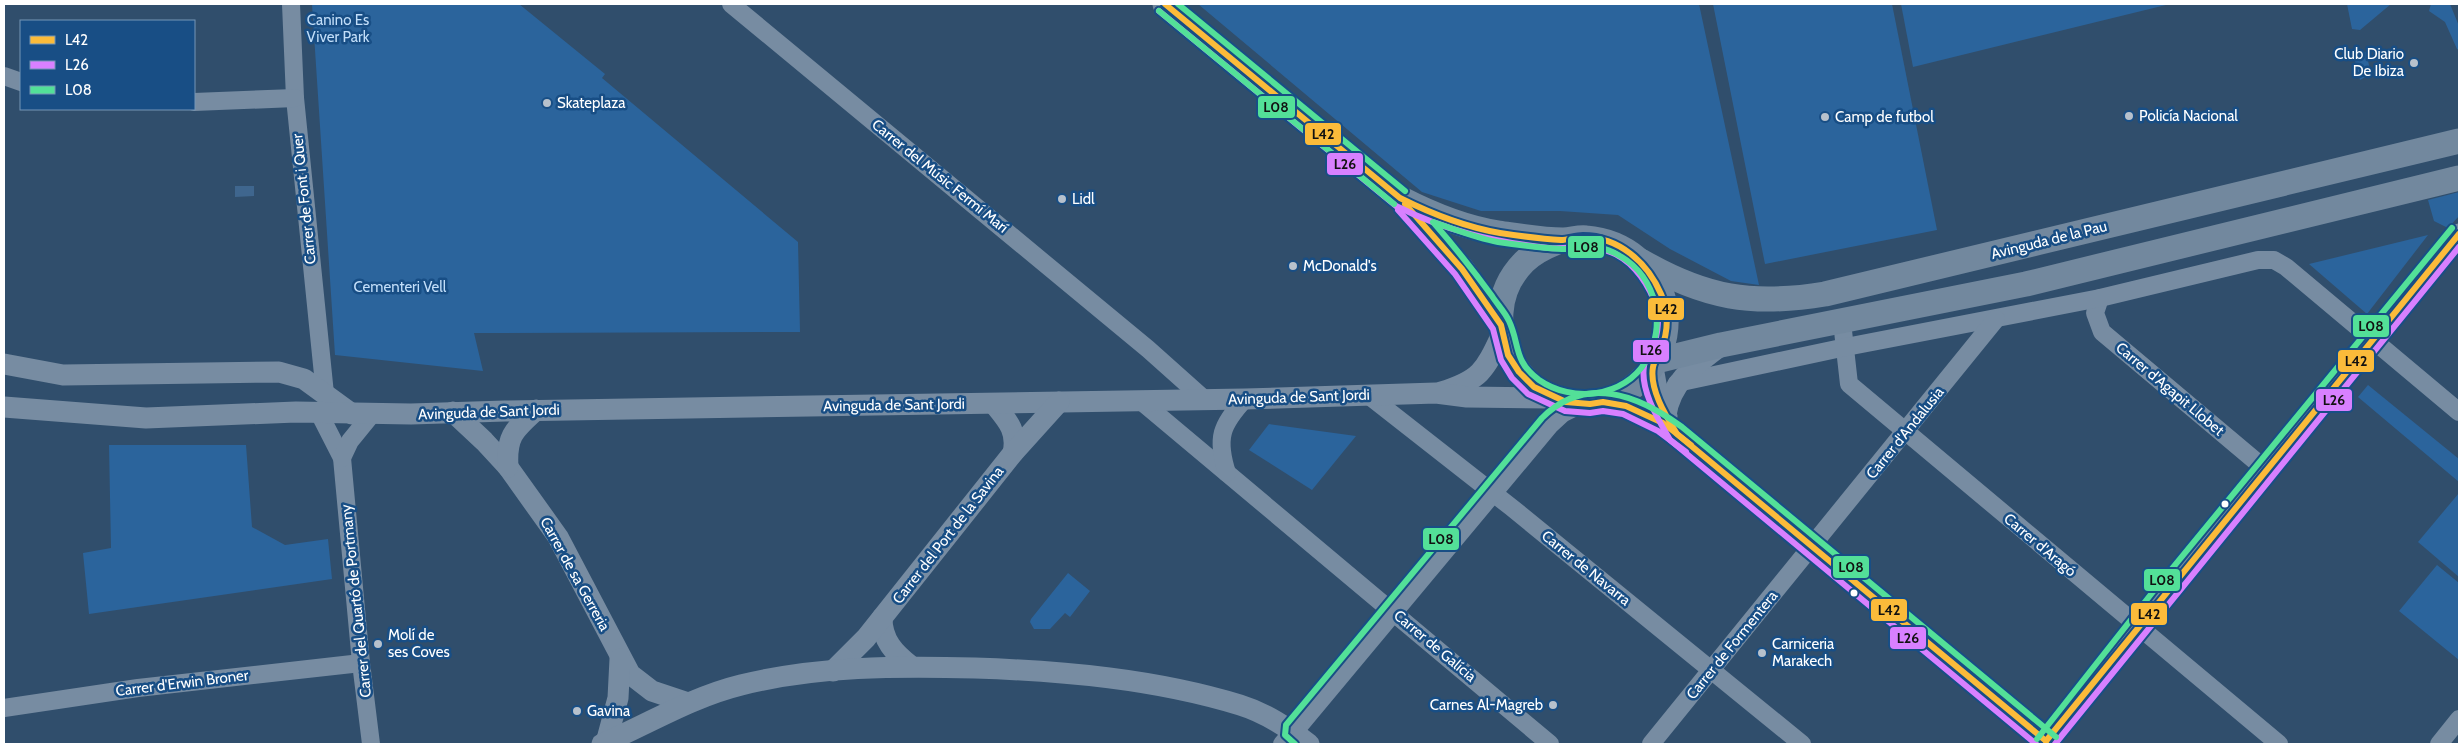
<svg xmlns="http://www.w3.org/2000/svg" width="2463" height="748" viewBox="0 0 2463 748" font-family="Cabin,sans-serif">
	<rect width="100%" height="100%" fill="#304e6c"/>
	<g fill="#2b649c">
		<polygon points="312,4 519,4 605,74 602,78 798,242 800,332 474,333 483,371 335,355"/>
		<polygon points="1198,4 1699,4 1759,285 1731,281 1670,249 1618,215 1560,211 1481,211 1422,192"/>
		<polygon points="1713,4 1892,4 1937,230 1765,264"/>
		<polygon points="1901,4 2170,4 1913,67"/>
		<polygon points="2347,4 2391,4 2360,30 2352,29"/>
		<polygon points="2431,4 2450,4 2459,26 2459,50 2457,49 2445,22 2429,11"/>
		<polygon points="2366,52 2371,74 2360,80 2353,53"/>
		<polygon points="2459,192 2459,216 2448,228 2434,221 2428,200"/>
		<polygon points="2428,235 2367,314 2309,264"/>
		<polygon points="2368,385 2459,459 2459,482 2358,397"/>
		<polygon points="1269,424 1356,436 1312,490 1249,450"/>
		<polygon points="109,445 246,445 252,527 285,545 328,539 332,579 89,614 83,553 111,548"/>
		<polygon points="2459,493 2459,577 2418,542"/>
		<polygon points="2437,565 2459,583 2459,660 2399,611"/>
		<polygon points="1068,573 1090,591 1070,617 1065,613 1050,629 1034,629 1030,622 1031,619"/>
	</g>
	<polygon fill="#3f668e" points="235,186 254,186 254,196 235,197"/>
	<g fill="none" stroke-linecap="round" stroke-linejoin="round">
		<g stroke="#778ca2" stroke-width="18">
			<polyline points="291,4 295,98 325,394"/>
			<polyline points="731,4 1148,349 1204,399"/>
			<polyline points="4,76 21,82"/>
			<polyline points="194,102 295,98"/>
			<polyline points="2100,298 2095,313 2102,332 2265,469"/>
			<polyline points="1842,322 1849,384 2279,744"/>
			<polyline points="1677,383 1846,347 2100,298 2258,260 2274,260 2286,267 2459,412"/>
			<polyline points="1368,395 1511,507 1802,744"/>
			<polyline points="1141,401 1550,744"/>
			<polyline points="319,413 342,458 361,663 371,744"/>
			<polyline points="342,458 350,441 372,414"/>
			<path d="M1227,473C1216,438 1221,425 1245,399"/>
			<polyline points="4,708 138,688 361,663"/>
			<polyline points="1282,744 1293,731"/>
			<polyline points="1651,744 1996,319"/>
			<polyline points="2439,744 2459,719"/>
		</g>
		<g stroke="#778ca2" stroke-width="21">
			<polyline points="4,364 63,375 279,372 304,379 352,414"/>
			<polyline points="1653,367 1658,395 1667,416"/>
			<path d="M1441,392C1481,380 1485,370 1502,334"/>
			<path d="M1603,402C1631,407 1653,416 1677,434L2050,744"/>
			<path d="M994,404C1007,420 1018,431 1013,453"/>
			<polyline points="4,407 146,418 296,412 411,414 505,411 1245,399 1436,393 1467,397 1553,398"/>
			<polyline points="453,412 484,441 508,467 558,537 630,674 652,691 688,703"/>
			<path d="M1666,415C1671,382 1694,366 1719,347"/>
			<path d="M508,467C506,436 514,430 536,410"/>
			<path d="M882,618C882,640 894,653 911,666"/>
			<polyline points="833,671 866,638 1013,453 1059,402"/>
			<polyline points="1293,731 1549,424 1562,412 1578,404"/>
			<polyline points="606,743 618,698 620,659"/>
			<path d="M602,744C648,724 692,697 741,685C817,666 898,666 975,668C1064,671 1155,679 1240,705C1266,713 1288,728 1309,744"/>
			<polyline points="2044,744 2159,599 2459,234"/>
		</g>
		<g stroke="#72889e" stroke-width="25">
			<polyline points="1165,4 1400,198 1462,269 1501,325"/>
			<path d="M1400,198C1431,214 1465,228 1499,233C1520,236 1543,240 1563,240C1571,240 1578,237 1586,238C1624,241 1658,267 1665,306C1669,332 1662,356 1645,376C1635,387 1624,394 1611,399C1530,429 1464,323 1524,262C1535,251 1549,245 1563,240"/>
			<path d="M1641,261C1705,298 1752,306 1825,294L2459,141"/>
			<polyline points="1656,361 1721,345 2026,284 2459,178"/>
		</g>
		<defs>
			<g id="bus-1">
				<path d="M1165,4L1400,198C1432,214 1465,227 1500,233C1520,236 1541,239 1561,240C1568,240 1575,237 1583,237C1619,237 1647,262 1661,294C1669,312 1668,332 1661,350C1658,356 1654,361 1653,367C1649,389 1666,416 1677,434L2046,741"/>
				<polyline points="1405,204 1462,269 1501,325 1508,355 1519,372 1534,387 1566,402 1590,404 1603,402 1626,406 1663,423 1691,445"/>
				<polyline points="2046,741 2459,234"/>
			</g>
			<g id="bus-2">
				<path d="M1159,11L1396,206C1446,231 1494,242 1549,248C1568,250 1586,243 1605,250C1629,257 1645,278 1654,300C1660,315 1659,333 1652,348C1649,354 1645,359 1644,366C1640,390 1658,419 1670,440L2036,744"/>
				<polyline points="1398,210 1455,274 1493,329 1501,360 1512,378 1528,394 1565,411 1590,413 1603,411 1623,414 1658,431 1686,452"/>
				<polyline points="2055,744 2459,247"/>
			</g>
			<g id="bus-3">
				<polyline points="1178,4 1405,191"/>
				<polyline points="1159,11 1394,204"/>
				<path d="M1433,222C1454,229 1476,238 1498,242C1518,245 1541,248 1562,249C1585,249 1598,242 1620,256C1657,277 1667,326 1646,361C1624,398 1572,403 1539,380C1513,361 1520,344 1509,321C1505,312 1497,304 1492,296C1473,270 1454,246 1433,222Z"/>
				<polyline points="2037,739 2152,593 2452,228"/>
				<path d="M1295,744L1285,735L1286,725L1542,418C1586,374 1638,395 1682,427L2056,737"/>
			</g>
		</defs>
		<use href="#bus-1" stroke="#184e85" stroke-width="10"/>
		<use href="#bus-2" stroke="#184e85" stroke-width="10"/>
		<use href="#bus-3" stroke="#184e85" stroke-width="10"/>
		<use href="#bus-1" stroke="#fbbb3a" stroke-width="6"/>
		<use href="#bus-2" stroke="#d880ff" stroke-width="6"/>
		<use href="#bus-3" stroke="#53e098" stroke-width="6"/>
	</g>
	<g fill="#b7c1cc" stroke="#184e85" stroke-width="2">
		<circle cx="2414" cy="63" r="5"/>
		<circle cx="547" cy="103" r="5"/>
		<circle cx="2129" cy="116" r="5"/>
		<circle cx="1825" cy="117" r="5"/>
		<circle cx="1062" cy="199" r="5"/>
		<circle cx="1293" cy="266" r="5"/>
		<circle cx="378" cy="644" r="5"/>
		<circle cx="1762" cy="653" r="5"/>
		<circle cx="1553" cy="705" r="5"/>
		<circle cx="577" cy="711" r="5"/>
	</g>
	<g fill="#fff" stroke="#184e85" stroke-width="2">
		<circle cx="2225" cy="504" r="4.5"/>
		<circle cx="1854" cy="593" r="4.5"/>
	</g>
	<g text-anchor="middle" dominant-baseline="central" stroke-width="5" stroke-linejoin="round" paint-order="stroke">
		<g font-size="15" fill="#c2def9" stroke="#184e85">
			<text x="338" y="20">Canino Es<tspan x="338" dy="17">Viver Park</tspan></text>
			<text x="400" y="287">Cementeri Vell</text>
		</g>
		<g font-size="15" fill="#fff" stroke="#184e85" text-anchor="start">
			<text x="2404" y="54" text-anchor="end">Club Diario<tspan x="2404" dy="17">De Ibiza</tspan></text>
			<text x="557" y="103">Skateplaza</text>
			<text x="2139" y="116">Policía Nacional</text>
			<text x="1835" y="117">Camp de futbol</text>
			<text x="1072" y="199">Lidl</text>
			<text x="1303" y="266">McDonald's</text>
			<text x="388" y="635">Molí de<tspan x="388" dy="17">ses Coves</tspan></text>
			<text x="1772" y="644">Carniceria<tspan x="1772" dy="17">Marakech</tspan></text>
			<text x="1543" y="705" text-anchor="end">Carnes Al-Magreb</text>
			<text x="587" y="711">Gavina</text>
		</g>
		<g font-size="15" fill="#fff" stroke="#184e85">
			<text transform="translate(940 176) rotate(39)">Carrer del Músic Fermí Marí</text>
			<text transform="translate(304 199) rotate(-96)">Carrer de Font i Quer</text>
			<text transform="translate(2049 240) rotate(-14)">Avinguda de la Pau</text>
			<text transform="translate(2170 389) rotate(40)">Carrer d'Agapit Llobet</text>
			<text transform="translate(1299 397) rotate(-2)">Avinguda de Sant Jordi</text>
			<text transform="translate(894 405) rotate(-1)">Avinguda de Sant Jordi</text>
			<text transform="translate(489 412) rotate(-2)">Avinguda de Sant Jordi</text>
			<text transform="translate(1905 433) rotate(-51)">Carrer d'Andalusia</text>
			<text transform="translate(948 535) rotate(-52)">Carrer del Port de la Savina</text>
			<text transform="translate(2040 545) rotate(40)">Carrer d'Aragó</text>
			<text transform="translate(1586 568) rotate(39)">Carrer de Navarra</text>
			<text transform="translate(575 574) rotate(61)">Carrer de sa Gerreria</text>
			<text transform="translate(356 601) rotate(-96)">Carrer del Quartó de Portmany</text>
			<text transform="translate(1732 645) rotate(-51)">Carrer de Formentera</text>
			<text transform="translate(1435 646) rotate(40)">Carrer de Galícia</text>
			<text transform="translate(182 683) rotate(-7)">Carrer d'Erwin Broner</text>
		</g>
	</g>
	<g stroke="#184e85" stroke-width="2">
		<rect x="1257" y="95" width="39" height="24" rx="5" fill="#53e098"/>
		<rect x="1304" y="122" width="38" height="24" rx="5" fill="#fbbb3a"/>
		<rect x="1326" y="152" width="38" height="24" rx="5" fill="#d880ff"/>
		<rect x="1567" y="235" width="38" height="24" rx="5" fill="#53e098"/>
		<rect x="1647" y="297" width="38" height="24" rx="5" fill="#fbbb3a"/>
		<rect x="2352" y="314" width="38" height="24" rx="5" fill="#53e098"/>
		<rect x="1632" y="339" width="38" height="24" rx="5" fill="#d880ff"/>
		<rect x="2337" y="349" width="38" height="24" rx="5" fill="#fbbb3a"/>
		<rect x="2315" y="388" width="38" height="24" rx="5" fill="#d880ff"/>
		<rect x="1422" y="527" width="38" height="24" rx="5" fill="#53e098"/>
		<rect x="1832" y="555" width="38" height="24" rx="5" fill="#53e098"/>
		<rect x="2143" y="568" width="38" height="24" rx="5" fill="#53e098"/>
		<rect x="1870" y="598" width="38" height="24" rx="5" fill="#fbbb3a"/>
		<rect x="2130" y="602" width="38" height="24" rx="5" fill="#fbbb3a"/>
		<rect x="1889" y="626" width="38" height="24" rx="5" fill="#d880ff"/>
	</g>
	<g font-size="14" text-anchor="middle" font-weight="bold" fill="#111">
		<text x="1276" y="112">L08</text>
		<text x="1323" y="139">L42</text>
		<text x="1345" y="169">L26</text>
		<text x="1586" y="252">L08</text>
		<text x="1666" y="314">L42</text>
		<text x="2371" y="331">L08</text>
		<text x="1651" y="355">L26</text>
		<text x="2356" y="366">L42</text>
		<text x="2334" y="405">L26</text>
		<text x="1441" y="544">L08</text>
		<text x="1851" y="572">L08</text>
		<text x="2162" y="585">L08</text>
		<text x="1889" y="615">L42</text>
		<text x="2149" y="619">L42</text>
		<text x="1908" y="643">L26</text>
	</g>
	<rect width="2463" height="748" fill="none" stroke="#ffffff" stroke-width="10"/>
	<rect x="20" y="20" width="175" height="90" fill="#184e85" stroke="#7495b6"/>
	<rect x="30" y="36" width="25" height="8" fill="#fbbb3a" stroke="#7495b6"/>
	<text x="65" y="45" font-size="15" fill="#ffffff">L42</text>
	<rect x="30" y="61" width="25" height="8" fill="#d880ff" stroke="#7495b6"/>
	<text x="65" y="70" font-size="15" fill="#ffffff">L26</text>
	<rect x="30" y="86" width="25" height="8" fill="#53e098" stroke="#7495b6"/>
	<text x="65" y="95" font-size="15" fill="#ffffff">L08</text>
</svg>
